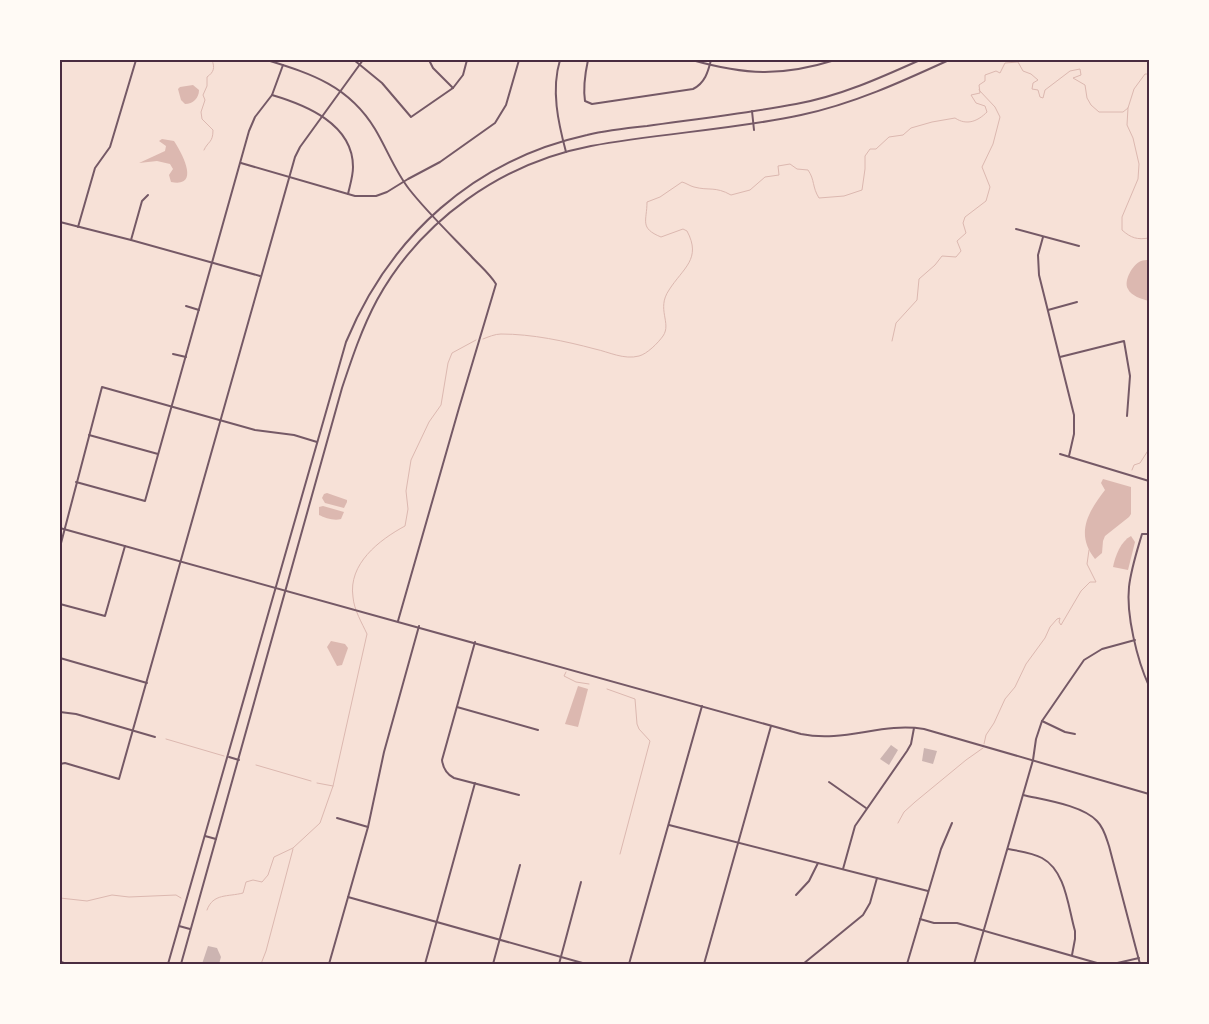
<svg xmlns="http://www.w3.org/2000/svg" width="1209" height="1024" viewBox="0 0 1209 1024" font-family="'Exo 2',sans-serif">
	<rect width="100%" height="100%" fill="#f7e1d7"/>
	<g fill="#dcb8b0">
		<path d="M193,85L199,90C199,98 193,104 185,104L181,100L178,89L180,87Z"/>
		<path d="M162,139L174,141C182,153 201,188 171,182L169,175L173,169L170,164L157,161L139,163L165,151L166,146L159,141Z"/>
		<path d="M1149,260V301C1142,299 1131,296 1128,289C1123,281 1133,264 1141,261C1143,260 1146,260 1149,260Z"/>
		<path d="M1103,479L1131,487V514L1129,517L1105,536L1103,541L1102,553L1095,559C1075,534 1088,512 1105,490L1101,483Z"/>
		<polygon points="327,493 347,500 347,502 344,508 325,503 322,498 324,494"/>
		<path d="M323,506L344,512L341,519C334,521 325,518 319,515V507Z"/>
		<path d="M1131,536L1135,542L1128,570L1113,567C1115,556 1121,541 1131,536Z"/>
		<polygon points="331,641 345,644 348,648 342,665 337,666 327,647"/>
		<polygon points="578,686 588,689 578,727 565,724"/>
	</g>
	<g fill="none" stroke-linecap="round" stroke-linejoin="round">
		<g stroke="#dcb8b0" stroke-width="1">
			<path d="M1128,108L1127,125L1133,138L1139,164L1138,179L1122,217V230C1131,238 1137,240 1149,238"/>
			<path d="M204,150C208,141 213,143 213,130L202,119L201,112L205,100L203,95L207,86V77C214,72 215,68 212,60"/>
			<path d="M483,339C488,337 495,334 501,334C532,334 565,341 595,349C609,352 624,360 639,356C647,354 658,343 663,336C672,323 656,309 669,290C683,268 702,259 687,231L683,229L661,237C639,228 647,221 647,202L660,197L682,182C686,183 690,186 694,187C709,191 715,186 731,195L750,190L765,177L779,175L778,166L790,164L797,169L808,170C815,180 812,187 819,198L844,196L862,190L865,169V156L870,149H876L889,137L903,135L911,128L932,122L955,118C967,126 978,121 987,112L985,106L976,103L971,95L980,93L979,85L985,81V75L996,71L1000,73L1005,63L1018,62L1023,71L1031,74L1038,80L1033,83L1032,89L1038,90L1040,97L1043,98L1045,90L1070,71L1080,69L1081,75L1073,78L1085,85L1087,98L1091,105L1099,112H1123L1128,108L1134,89L1145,74H1149"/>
			<polyline points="892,341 896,323 917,300 919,279 935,265 942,256 956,257 961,251 957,241 966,233 963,223 965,217 986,201 990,187 982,167 993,144 1000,117 995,107 979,90"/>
			<polyline points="1132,470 1134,465 1140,463 1149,449"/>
			<polyline points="566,672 564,676 576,682 589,684"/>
			<polyline points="607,689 635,699 637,724 639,729 650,741 620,854"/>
			<polyline points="166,739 224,756"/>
			<polyline points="984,744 986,735 994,723 1005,699 1015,687 1026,664 1045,638 1050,627 1057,619 1060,618 1059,622 1061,625 1081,591 1090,582 1096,582 1087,564 1089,550"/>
			<polyline points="256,765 311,781"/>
			<polyline points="317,783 333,786"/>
			<polyline points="898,823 904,812 915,802 966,760 983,748"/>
			<polyline points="60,898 87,901 112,895 129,897 176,895 181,898"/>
			<path d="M207,910C213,893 228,897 243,893L246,882L253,880L262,882L268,875L274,857L293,848L320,823L333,786L367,634C362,623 354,610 353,597C348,564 379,540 405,526L408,509L406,491L411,460L429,422L441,405L448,363L452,353L476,340"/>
			<polyline points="261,964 266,951 293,849"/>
		</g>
	</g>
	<g fill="#ccb4b1">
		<polygon points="891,745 898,750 889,765 880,759"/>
		<polygon points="924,748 937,751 933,764 922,761"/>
		<polygon points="208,946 217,948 221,957 219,964 202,964"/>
	</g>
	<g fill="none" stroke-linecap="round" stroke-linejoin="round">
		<g stroke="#755966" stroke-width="2">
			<path d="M267,60C312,74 349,86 375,129C387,149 395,171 409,189C427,212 450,234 471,256C479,265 489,273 496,284L459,408L398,621"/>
			<polyline points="354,60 382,83 411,117 453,88 463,75 467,60"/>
			<polyline points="429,60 433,68 453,88"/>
			<path d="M588,60C585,74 583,88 585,101L592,104L693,89C705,83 708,72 711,60"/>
			<path d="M692,60C745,75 781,77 835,60"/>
			<path d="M272,95C306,105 353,124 353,167C353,176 350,185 348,194"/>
			<polyline points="752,111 754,130"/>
			<polyline points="241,163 355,196 376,196 387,192 408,179 440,162 495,123 506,105 519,60"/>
			<polyline points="60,222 131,240 260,276"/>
			<polyline points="78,227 95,168 110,147 136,60"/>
			<polyline points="1016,229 1079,246"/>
			<polyline points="1043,237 1038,255 1039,275 1074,415 1074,434 1069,456"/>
			<polyline points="131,240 142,201 148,195"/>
			<polyline points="186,306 199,310"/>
			<polyline points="1048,310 1077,302"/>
			<polyline points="173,354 186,357"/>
			<polyline points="1060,357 1124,341 1130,376 1127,416"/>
			<polyline points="89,435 158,454"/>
			<polyline points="1060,454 1149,481"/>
			<polyline points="76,482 145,501 249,131 255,117 272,95 283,65"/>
			<path d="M1149,534H1142C1137,551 1131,569 1129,587C1126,614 1137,660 1149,686"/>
			<path d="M60,547C74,494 88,440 102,387L255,430L294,435L317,442"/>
			<polyline points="60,604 105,616 125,546"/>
			<path d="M475,642L442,760C443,768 446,774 454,778L519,795"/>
			<polyline points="60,658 147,683"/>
			<polyline points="457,707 538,730"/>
			<polyline points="60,712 76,714 155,737"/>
			<polyline points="1042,721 1065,732 1075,734"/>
			<polyline points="1149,745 1149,744"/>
			<polyline points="60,764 65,763 119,779 295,157 300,147 363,60"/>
			<polyline points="829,782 866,808"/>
			<path d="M1023,795C1044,800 1082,805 1097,821C1104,828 1106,837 1109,846L1140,964"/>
			<polyline points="337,818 368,827"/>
			<polyline points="669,825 928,891"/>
			<path d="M1008,849C1019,851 1033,853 1042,858C1066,871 1068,907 1075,931V939L1072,955"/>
			<polyline points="843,869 855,826 907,751 911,744 914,728"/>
			<polyline points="796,895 809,881 818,863"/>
			<polyline points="348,897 586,964"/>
			<polyline points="920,919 934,923 957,923 1097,963 1108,964"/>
			<polyline points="329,964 368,827 384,752 419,626"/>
			<polyline points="425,964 475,783"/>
			<polyline points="493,964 520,865"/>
			<polyline points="559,964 581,882"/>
			<polyline points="629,964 702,706"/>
			<polyline points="704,964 771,726"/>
			<polyline points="803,964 863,915 870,903 877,878"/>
			<polyline points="907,964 941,849 952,823"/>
			<polyline points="974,964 1033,760 1036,739 1042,721 1084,660 1102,649 1135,640"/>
			<polyline points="1113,964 1139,958"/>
		</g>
		<g stroke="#755966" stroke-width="2">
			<path d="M560,60C551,90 558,122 566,152"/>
			<path d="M60,528L801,734C845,743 881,722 924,729L1149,794"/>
			<polyline points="229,757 239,760"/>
			<polyline points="205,836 216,839"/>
			<polyline points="179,926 190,929"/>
			<path d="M168,964L346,342C390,236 474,160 587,135C607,130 627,128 647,126C697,119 747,113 796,104C840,96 880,78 920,60"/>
			<path d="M181,964L342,388C352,358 362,328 377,300C421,220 502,163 591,146C660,133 732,130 801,115C853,104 901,82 949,60"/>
		</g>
		<polyline stroke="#4a2c40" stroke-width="2.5" points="60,962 66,964"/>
	</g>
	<rect width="1209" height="1024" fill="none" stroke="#fffaf5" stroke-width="122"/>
	<rect x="61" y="61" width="1087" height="902" fill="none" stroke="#4a2c40" stroke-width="2"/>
</svg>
